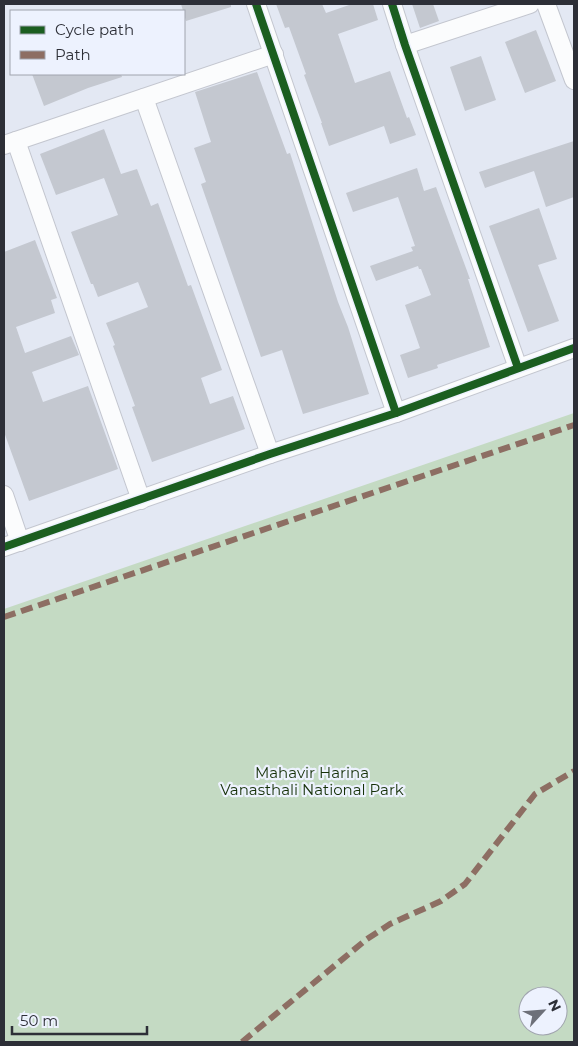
<svg xmlns="http://www.w3.org/2000/svg" width="578" height="1046" viewBox="0 0 578 1046" font-family="Montserrat,sans-serif">
	<rect width="100%" height="100%" fill="#e3e8f3"/>
	<path fill="#c4dac3" fill-rule="evenodd" d="M574,413V1042H4V609ZM528,996H558V1026H528Z"/>
	<g fill="#c4c8d0">
		<polygon points="181,4 231,4 231,7 186,21"/>
		<polygon points="276,4 322,4 326,13 352,4 373,4 378,20 338,34 355,83 390,71 407,118 409,117 416,135 390,144 384,126 329,146 321,123 322,123 304,75 306,74 289,27 285,28"/>
		<polygon points="412,4 433,4 439,21 420,28"/>
		<polygon points="536,30 556,81 525,93 505,42"/>
		<polygon points="481,56 496,100 465,111 450,67"/>
		<polygon points="257,72 287,154 290,153 338,302 348,327 369,394 303,414 282,350 261,357 201,184 206,182 194,148 211,142 195,92"/>
		<polygon points="32,74 121,74 122,77 88,88 44,106"/>
		<polygon points="104,129 121,174 137,169 151,206 158,203 188,286 191,285 222,370 201,378 210,404 233,396 245,429 152,462 132,407 135,406 113,346 115,345 106,323 148,307 138,282 98,297 93,284 91,284 71,232 118,215 104,178 56,195 40,154"/>
		<polygon points="574,141 574,197 546,207 534,171 485,188 479,172"/>
		<polygon points="417,168 424,191 436,187 470,279 468,279 490,347 437,365 438,368 408,378 400,355 420,348 405,305 431,295 421,269 419,269 418,266 376,281 370,266 413,251 411,247 415,246 398,197 353,212 346,193"/>
		<polygon points="539,208 557,259 538,265 559,321 528,332 489,226"/>
		<polygon points="35,240 57,298 51,300 55,313 16,327 25,353 71,336 79,355 32,372 43,402 88,386 118,469 29,501 4,432 4,252"/>
	</g>
	<g fill="none" stroke-linecap="round" stroke-linejoin="round">
		<defs>
			<g id="street">
				<polyline points="256,4 396,413"/>
				<polyline points="392,4 405,45 518,368"/>
				<polyline points="546,4 574,80"/>
				<polyline points="405,45 530,4"/>
				<polyline points="144,98 270,454"/>
				<polyline points="16,141 141,500"/>
				<polyline points="4,145 274,54"/>
				<polyline points="4,495 20,542"/>
				<polyline points="4,547 270,454 396,413 574,348"/>
			</g>
		</defs>
		<use href="#street" stroke="#c3c6cf" stroke-width="20"/>
		<use href="#street" stroke="#fbfcfd" stroke-width="18"/>
		<g stroke="#8d6e63" stroke-width="6" stroke-dasharray="12 6" stroke-linecap="butt">
			<polyline points="4,617 574,425"/>
			<polyline points="242,1042 367,939 390,924 441,901 465,884 535,794 574,771"/>
		</g>
		<defs>
			<g id="cycleway">
				<polyline points="256,4 396,413"/>
				<polyline points="392,4 405,45 518,368"/>
				<polyline points="4,547 270,454 396,413 574,348"/>
			</g>
		</defs>
		<use href="#cycleway" stroke="#edf2fe" stroke-width="11"/>
		<use href="#cycleway" stroke="#1b5e20" stroke-width="8"/>
	</g>
	<g text-anchor="middle" dominant-baseline="central" stroke-width="4.5" stroke-linejoin="round" paint-order="stroke">
		<g font-size="15" fill="#163108" stroke="#edf2fe">
			<text x="312" y="772">Mahavir Harina<tspan x="312" dy="17">Vanasthali National Park</tspan></text>
		</g>
	</g>
	<rect width="578" height="1046" fill="none" stroke="#2d2f37" stroke-width="10"/>
	<rect x="10" y="10" width="175" height="65" fill="#edf2fe" stroke="#a0a4ae"/>
	<rect x="20" y="26" width="25" height="8" fill="#1b5e20" stroke="#a0a4ae"/>
	<text x="55" y="35" font-size="15" fill="#2d2f37">Cycle path</text>
	<rect x="20" y="51" width="25" height="8" fill="#8d6e63" stroke="#a0a4ae"/>
	<text x="55" y="60" font-size="15" fill="#2d2f37">Path</text>
	<g transform="translate(543 1011) rotate(64)"><circle r="24" fill="#edf2fe" stroke="#a0a4ae"/>
	<path d="M0-4L9 19L0 12L-9 19Z" fill="#6d7079"/>
	<text y="-8" font-size="14" font-weight="bold" text-anchor="middle" fill="#2d2f37">N</text>
	</g>
	<path d="M12 1026v8h135v-8" fill="none" stroke="#2d2f37" stroke-width="2.5"/>
	<text x="20" y="1026" font-size="15" fill="#2d2f37" stroke="#edf2fe" stroke-width="4" paint-order="stroke">50 m</text>
</svg>
